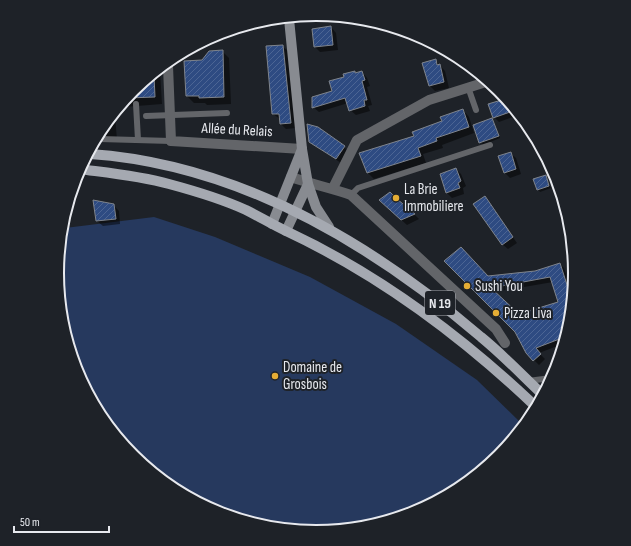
<svg xmlns="http://www.w3.org/2000/svg" width="631" height="546" viewBox="0 0 631 546" font-family="'Sofia Sans Condensed',sans-serif">
	<defs>
		<pattern id="building-hatch" width="6" height="6" patternUnits="userSpaceOnUse"><rect width="6" height="6" fill="#2e4b82"/><path d="M-1 1l2-2M0 6l6-6M5 7l2-2" fill="none" stroke="#4c6594"/></pattern>
	</defs>
	<rect width="100%" height="100%" fill="#1e2228"/>
	<polygon fill="#26395e" points="154,217 215,237 310,277 396,324 477,380 521,423 498,456 414,512 315,532 216,512 132,456 76,372 57,273 65,228"/>
	<g fill="#0007" fill-rule="evenodd">
		<polygon points="331,27 336,33 338,50 320,52 315,47 313,30"/>
		<polygon points="282,46 288,51 296,128 286,129 281,124 280,119 273,114"/>
		<polygon points="222,51 229,58 231,104 207,105 205,103 194,103 187,96 203,61"/>
		<polygon points="435,60 445,71 449,88 435,91 430,86 423,64"/>
		<polygon points="160,71 162,104 124,107 122,105 133,90"/>
		<polygon points="355,72 356,74 362,72 367,78 370,86 367,87 372,105 368,106 370,111 356,115 350,110 348,103 319,112 313,107 333,91 345,78"/>
		<polygon points="503,97 516,116 499,122 494,117 499,102 497,99"/>
		<polygon points="463,110 469,117 474,133 442,145 443,148 423,154 426,163 374,179 368,173 415,137"/>
		<polygon points="115,115 117,140 99,139"/>
		<polygon points="492,119 500,138 483,145 480,142"/>
		<polygon points="310,142 344,147 349,152 341,163"/>
		<polygon points="510,153 516,158 521,174 510,178 505,173"/>
		<polygon points="456,169 461,174 466,186 463,188 464,194 452,198 447,193 441,174"/>
		<polygon points="545,176 551,188 540,192 538,189"/>
		<polygon points="484,197 517,243 508,249 502,244"/>
		<polygon points="113,205 119,211 120,224 103,226 97,221"/>
		<polygon points="386,206 414,214 419,219 407,225"/>
		<path d="M445,262L488,277L535,272L560,264L564,268L571,289L560,345L539,353L545,359L539,365L527,353L516,331ZM553,282L559,302L519,315L494,292Z"/>
	</g>
	<g fill="url(#building-hatch)" stroke="#7f848c" fill-rule="evenodd">
		<polygon points="331,26 333,45 314,47 312,29"/>
		<polygon points="283,45 291,123 280,124 279,114 272,114 266,46"/>
		<polygon points="223,50 224,97 199,98 199,96 186,96 184,61 202,60 209,51"/>
		<polygon points="436,59 437,65 440,64 444,82 429,86 422,63"/>
		<polygon points="355,71 355,73 362,71 365,80 362,81 367,100 364,100 365,106 349,111 345,98 312,108 312,97 332,91 329,81 344,77 343,74"/>
		<polygon points="154,76 155,97 127,98 133,90"/>
		<polygon points="505,99 513,111 493,118 488,104"/>
		<polygon points="463,109 469,127 436,138 437,141 418,148 421,156 367,173 359,153 414,136 412,132 442,121 440,117"/>
		<polygon points="492,118 499,136 479,143 473,125"/>
		<polygon points="307,124 318,127 345,146 336,159 309,142"/>
		<polygon points="511,152 516,169 504,173 498,156"/>
		<polygon points="456,168 461,181 458,183 460,188 446,193 440,174"/>
		<polygon points="546,175 549,186 537,190 533,179"/>
		<polygon points="390,192 397,199 415,214 401,220 379,200"/>
		<polygon points="485,196 513,237 502,245 473,204"/>
		<polygon points="93,200 114,204 116,219 96,221"/>
		<path d="M461,247L488,276L535,271L560,263L568,288L572,287L562,338L536,348L541,354L533,361L526,353L515,332L444,261ZM550,277L558,302L519,314L491,288Z"/>
	</g>
	<g fill="none" stroke-linecap="round" stroke-linejoin="round">
		<g stroke="#636569" stroke-width="6">
			<polyline points="468,87 476,110"/>
			<polyline points="136,104 138,140"/>
			<polyline points="146,116 227,113"/>
			<polyline points="100,139 171,141"/>
			<polyline points="351,195 358,188 490,145"/>
			<polyline points="528,381 551,378"/>
		</g>
		<g stroke="#636569" stroke-width="10">
			<polyline points="168,66 171,141 302,149"/>
			<path d="M291,177C311,184 331,188 351,195L496,329L505,343"/>
			<polyline points="333,188 357,140 429,100 486,82"/>
		</g>
		<g stroke="#888b91" stroke-width="10">
			<polyline points="289,19 302,149 308,184 316,207 329,227"/>
			<polyline points="272,224 302,149"/>
			<polyline points="286,231 308,184"/>
		</g>
		<g stroke="#a5a9b1" stroke-width="10">
			<path d="M90,154C238,164 371,243 481,337C502,354 521,374 541,393"/>
			<path d="M79,169C109,173 140,176 169,184C195,191 222,199 246,210C260,217 273,225 286,231C378,274 460,335 533,404"/>
		</g>
	</g>
	<g fill="#e5ad35" stroke="#1e2228" stroke-width="1.5">
		<circle cx="396" cy="198" r="4"/>
		<circle cx="467" cy="286" r="4"/>
		<circle cx="496" cy="313" r="4"/>
		<circle cx="275" cy="376" r="4"/>
	</g>
	<g text-anchor="middle" dominant-baseline="central" stroke-width="4" stroke-linejoin="round" paint-order="stroke">
		<rect fill="#1e2228" stroke="#abadb3" stroke-width="1" x="425" y="291" width="30" height="24" rx="3"/>
		<g font-size="14" font-weight="bold" fill="#e7e9ee">
			<text x="440" y="303">N 19</text>
		</g>
		<g font-size="15" fill="#e7e9ee" stroke="#1e2228">
			<text transform="translate(237 130) rotate(3)">Allée du Relais</text>
		</g>
		<g font-size="15" fill="#e7e9ee" stroke="#1e2228" text-anchor="start">
			<text x="404" y="189">La Brie<tspan x="404" dy="17">Immobiliere</tspan></text>
			<text x="475" y="286">Sushi You</text>
			<text x="504" y="313">Pizza Liva</text>
			<text x="283" y="367">Domaine de<tspan x="283" dy="17">Grosbois</tspan></text>
		</g>
	</g>
	<path d="M0 0H631V546H0ZM64 273a252 252 0 1 1 504 0a252 252 0 1 1-504 0Z" fill="#1e2228" fill-rule="evenodd"/>
	<path fill="none" stroke="#e7e9ee" stroke-width="2" d="M64 273a252 252 0 1 1 504 0a252 252 0 1 1-504 0Z"/>
	<path d="M14 526v6h95v-6" fill="none" stroke="#e7e9ee" stroke-width="2"/>
	<text x="20" y="526" font-size="12" fill="#e7e9ee" stroke="#1e2228" stroke-width="3" paint-order="stroke">50 m</text>
</svg>
